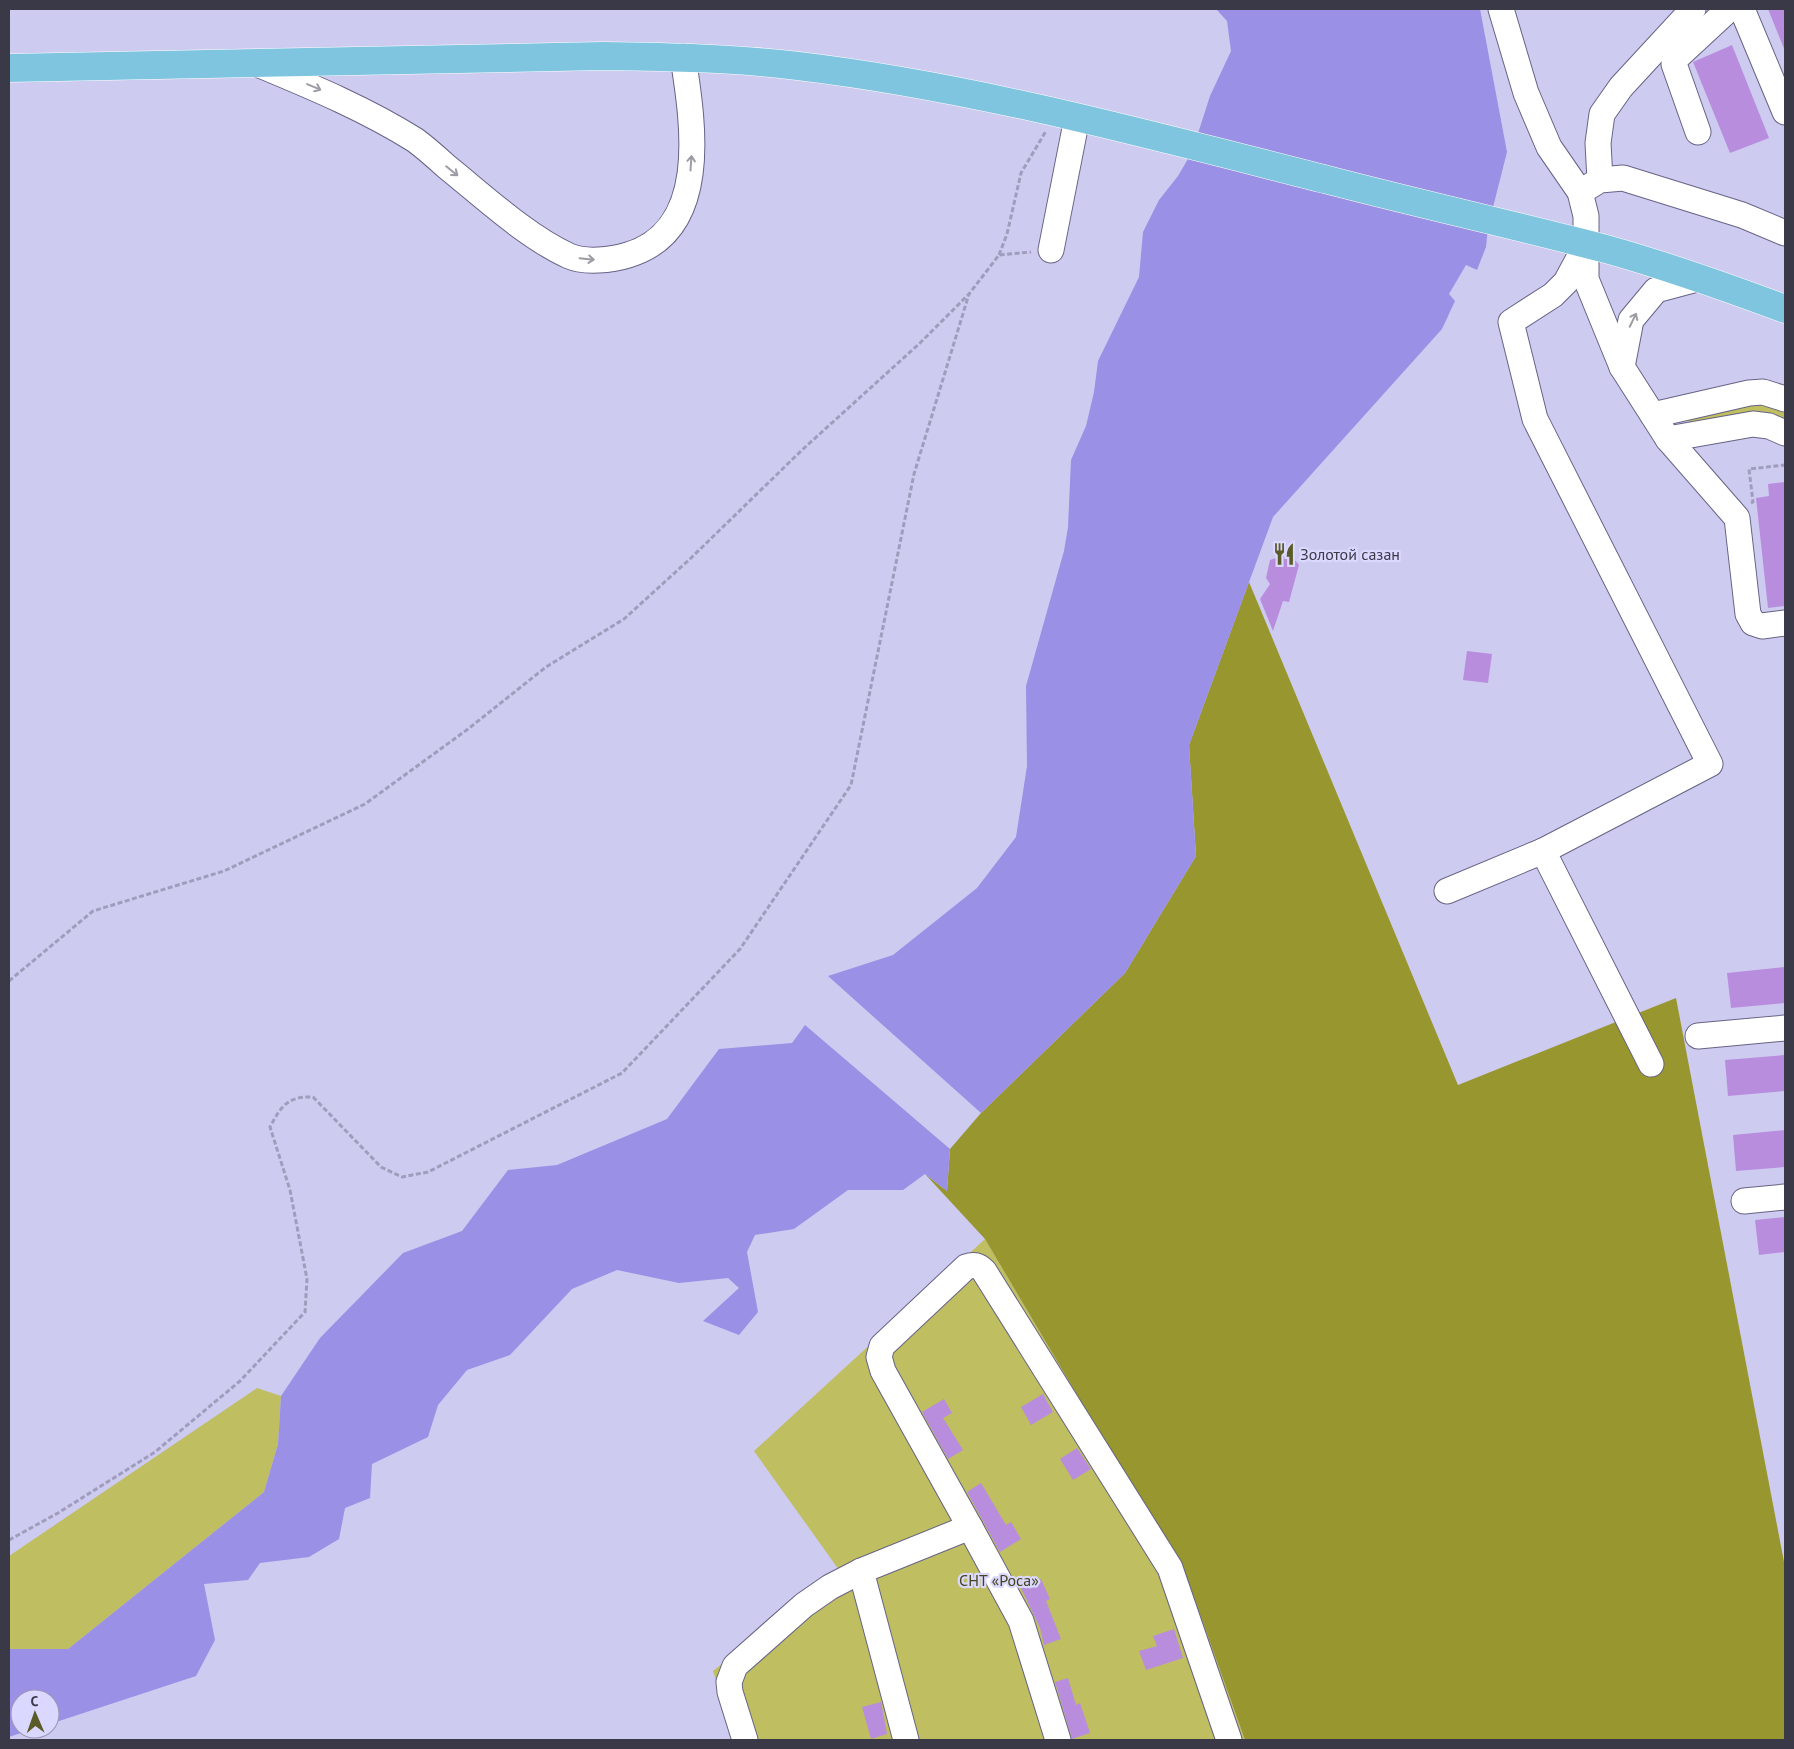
<svg xmlns="http://www.w3.org/2000/svg" width="1794" height="1749" viewBox="0 0 1794 1749" font-family="'PT Sans',sans-serif">
	<rect width="100%" height="100%" fill="#cecbf1"/>
	<g fill="#bfbe60">
		<polygon points="1749,398 1785,408 1785,427 1690,424 1687,418"/>
		<polygon points="985,1239 1190,1586 1245,1740 735,1740 713,1671 839,1570 754,1451"/>
		<polygon points="257,1388 281,1396 278,1444 264,1492 68,1649 9,1649 9,1556"/>
	</g>
	<polygon fill="#98962e" points="1249,582 1458,1085 1676,998 1785,1567 1785,1740 1245,1740 1190,1586 985,1239 925,1174 947,1191 950,1149 981,1113 1125,973 1196,856 1189,745"/>
	<g fill="#9a90e5">
		<polygon points="1216,9 1480,9 1507,152 1488,227 1486,247 1477,270 1466,265 1449,294 1455,301 1442,329 1273,517 1189,745 1196,856 1125,973 981,1113 828,976 893,955 977,888 1016,837 1027,766 1026,686 1064,551 1068,527 1071,460 1086,426 1094,392 1098,361 1139,277 1143,232 1159,200 1178,176 1192,152 1210,96 1231,51 1227,21"/>
		<polygon points="805,1025 950,1149 947,1191 925,1174 903,1190 848,1190 794,1229 755,1235 747,1252 758,1312 739,1335 703,1321 739,1288 728,1278 679,1283 617,1270 572,1289 510,1355 467,1370 438,1405 428,1437 372,1464 370,1498 345,1508 339,1539 309,1557 260,1563 248,1580 204,1584 215,1640 196,1676 50,1724 50,1699 20,1699 20,1729 33,1729 9,1737 9,1649 68,1649 264,1492 278,1444 281,1396 320,1338 403,1253 462,1231 508,1170 557,1165 667,1119 719,1049 792,1043"/>
	</g>
	<g fill="#b98dde">
		<polygon points="1768,9 1785,9 1785,51"/>
		<polygon points="1732,45 1769,138 1730,153 1693,62"/>
		<polygon points="1785,482 1785,606 1768,608 1756,498 1769,496 1768,484"/>
		<polygon points="1282,556 1293,558 1299,565 1289,602 1283,601 1273,631 1260,599 1270,584 1266,578 1270,560"/>
		<polygon points="1467,651 1492,654 1488,683 1463,680"/>
		<polygon points="1785,967 1785,1003 1731,1008 1727,973"/>
		<polygon points="1785,1055 1785,1091 1728,1096 1725,1060"/>
		<polygon points="1785,1130 1785,1167 1736,1171 1733,1135"/>
		<polygon points="1785,1217 1785,1252 1759,1255 1755,1220"/>
		<polygon points="1043,1394 1053,1412 1031,1425 1021,1407"/>
		<polygon points="944,1399 952,1413 943,1418 963,1450 948,1459 922,1412"/>
		<polygon points="1077,1448 1091,1469 1073,1480 1060,1459"/>
		<polygon points="981,1483 1006,1525 1011,1522 1021,1539 1000,1552 967,1492"/>
		<polygon points="1041,1579 1050,1599 1046,1601 1061,1639 1044,1645 1040,1628 1021,1588"/>
		<polygon points="1174,1629 1183,1658 1146,1670 1139,1651 1157,1646 1153,1636"/>
		<polygon points="1068,1678 1076,1705 1080,1703 1090,1733 1072,1739 1055,1682"/>
		<polygon points="881,1702 887,1734 871,1739 862,1707"/>
	</g>
	<g fill="none" stroke-linecap="round" stroke-linejoin="round">
		<defs>
			<g id="minor">
				<polyline points="1501,9 1526,93 1549,147 1580,192 1586,216 1586,279 1622,367 1668,439 1737,518 1748,614 1753,623 1762,626 1785,623"/>
				<polyline points="1742,9 1785,112"/>
				<path d="M255,63C310,86 364,108 415,140C426,148 437,158 447,167C483,196 527,237 569,256C585,263 612,260 628,255C711,230 693,123 683,57"/>
				<polyline points="1698,132 1674,64 1675,59 1729,9"/>
				<polyline points="1600,180 1598,143 1602,114 1621,87 1693,9"/>
				<polyline points="1580,192 1600,180 1623,178 1742,215 1785,233"/>
				<polyline points="1051,250 1077,118"/>
				<polyline points="1622,367 1631,320 1656,290 1701,278"/>
				<polyline points="1653,415 1749,393 1763,392 1785,399"/>
				<polyline points="1668,439 1753,424 1769,426 1785,433"/>
				<polyline points="1543,851 1651,1064"/>
				<polyline points="1447,891 1543,851 1710,764 1535,419 1511,322 1553,295 1566,282 1586,245"/>
				<polyline points="1698,1036 1785,1028"/>
				<polyline points="1744,1201 1785,1197"/>
				<polyline points="970,1527 1021,1621 1058,1740"/>
				<polyline points="861,1571 906,1740"/>
				<path d="M745,1740L730,1692L729,1682L735,1666L804,1605L830,1587L861,1571L970,1527L883,1371L879,1357L882,1346L966,1267C974,1264 978,1265 984,1271L1170,1568L1229,1740"/>
			</g>
			<path id="major" d="M9,68L603,56C668,57 733,58 798,66C976,87 1154,136 1328,180C1420,204 1514,225 1606,249C1667,266 1726,287 1785,309"/>
		</defs>
		<use href="#minor" stroke="#666385" stroke-width="27"/>
		<use href="#major" stroke="#fff" stroke-width="29"/>
		<g stroke="#9f9dbc" stroke-width="3" stroke-dasharray="5 2.5" stroke-linecap="butt">
			<polyline points="999,255 1007,234 1021,173 1046,131"/>
			<polyline points="1751,503 1753,502 1749,469 1785,465"/>
			<polyline points="9,981 93,911 224,871 365,804 468,729 546,667 624,619 691,558 802,450 920,343 969,294 999,255 1031,252"/>
			<path d="M9,1540L58,1513L155,1452L240,1381L305,1312L307,1279L290,1190L270,1127C281,1106 288,1096 313,1097L381,1167L402,1177L428,1172L622,1073L740,949L851,785L914,474L969,294"/>
		</g>
		<use href="#minor" stroke="#fff" stroke-width="25"/>
		<use href="#major" stroke="#80c5df" stroke-width="28"/>
	</g>
	<defs><path id="oneway-shaft" d="M-6 0H5M1.5-3L5.5 0L1.5 3" fill="none" stroke-width="1.6" stroke-linecap="round" stroke-linejoin="round" transform="scale(1.25)"/></defs>
	<g stroke="#9c9ca4">
		<use href="#oneway-shaft" transform="translate(314 87) rotate(23)"/>
		<use href="#oneway-shaft" transform="translate(691 163) rotate(-86)"/>
		<use href="#oneway-shaft" transform="translate(452 171) rotate(39)"/>
		<use href="#oneway-shaft" transform="translate(587 259) rotate(6)"/>
		<use href="#oneway-shaft" transform="translate(1633 320) rotate(-64)"/>
	</g>
	<defs>
		<symbol id="restaurant-bare" viewBox="-9 -9 18 18"><path d="M-5-6h1v4h1v-4h1v4h1v-4h1v5L-1.5 .5V6h-2V.5L-5-1ZM5-6V6H3V1.5H1.5Q1.5-4 5-6Z" fill="#5b5b27" stroke="#dbd8ff" stroke-width="2.5" paint-order="stroke"/></symbol>
	</defs>
	<g fill-rule="evenodd">
		<use href="#restaurant-bare" x="1268" y="538" width="32" height="32"/>
	</g>
	<g text-anchor="middle" dominant-baseline="central" stroke-width="4.5" stroke-linejoin="round" paint-order="stroke">
		<g font-size="16" fill="#3a3948" stroke="#dbd8ff" text-anchor="start">
			<text x="1300" y="554">Золотой сазан</text>
		</g>
		<g font-size="16" fill="#44441a" stroke="#dbd8ff">
			<text x="999" y="1580">СНТ «Роса»</text>
		</g>
	</g>
	<rect width="1794" height="1749" fill="none" stroke="#3a3948" stroke-width="20"/>
	<g transform="translate(35 1714) rotate(358)"><circle r="24" fill="#dbd8ff" stroke="#9b98b6"/>
	<path d="M0-4L9 19L0 12L-9 19Z" fill="#5b5b27"/>
	<text y="-8" font-size="14" font-weight="bold" text-anchor="middle" fill="#3a3948">С</text>
	</g>
</svg>
